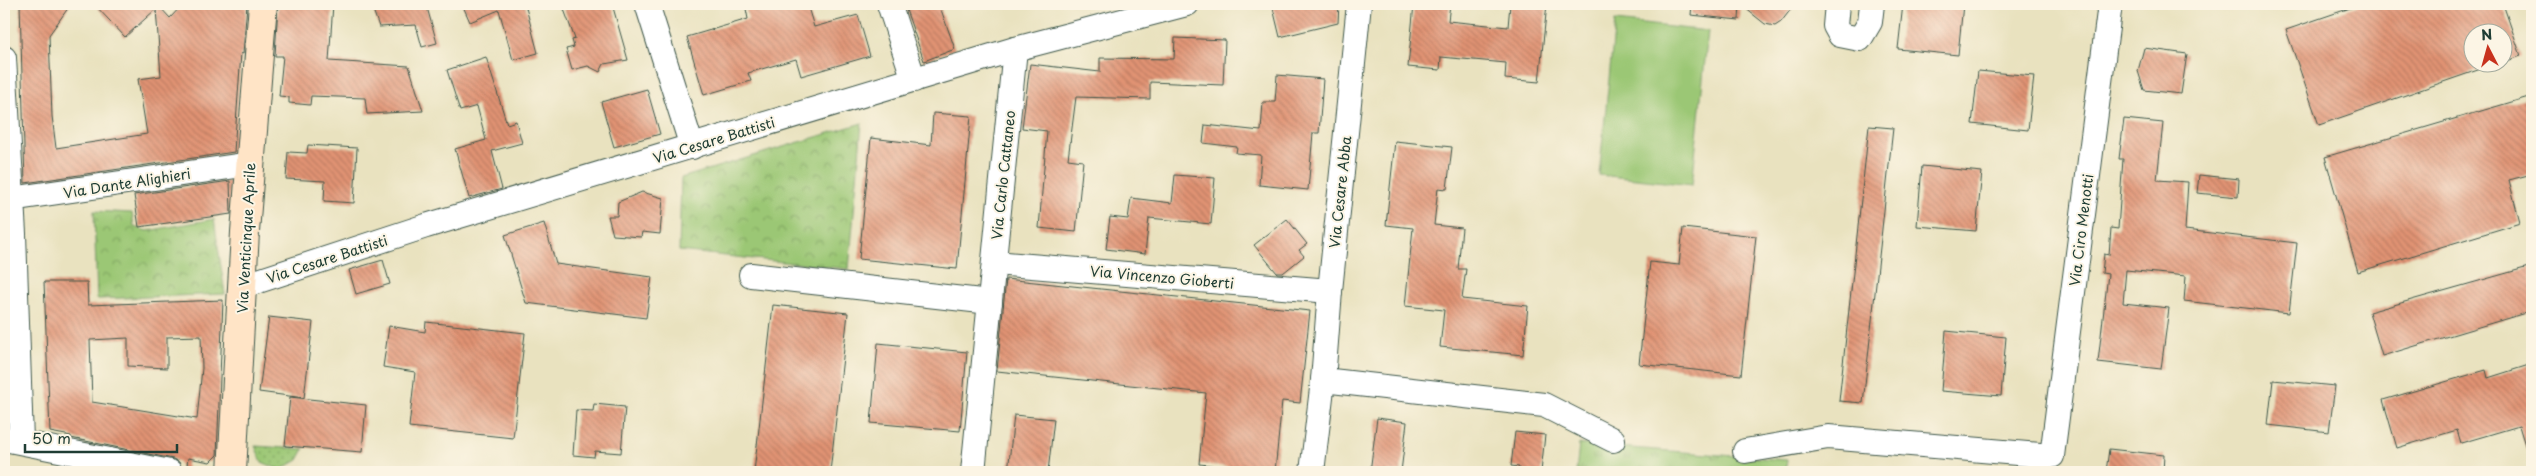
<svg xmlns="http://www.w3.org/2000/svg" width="2536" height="476" viewBox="0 0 2536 476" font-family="'Playpen Sans',sans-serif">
	<defs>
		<pattern id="grass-tufts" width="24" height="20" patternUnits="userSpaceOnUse" patternTransform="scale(1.25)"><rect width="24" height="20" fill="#9bc774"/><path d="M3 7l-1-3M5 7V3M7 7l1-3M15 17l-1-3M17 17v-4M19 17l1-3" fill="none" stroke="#7ea360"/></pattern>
		<pattern id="park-crowns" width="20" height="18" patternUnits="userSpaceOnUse" patternTransform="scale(1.25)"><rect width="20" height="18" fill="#9bc774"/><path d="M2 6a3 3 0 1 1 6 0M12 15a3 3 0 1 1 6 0" fill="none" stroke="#7ea360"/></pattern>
		<pattern id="garden-dots" width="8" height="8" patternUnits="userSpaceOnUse" patternTransform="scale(1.25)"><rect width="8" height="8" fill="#9bc774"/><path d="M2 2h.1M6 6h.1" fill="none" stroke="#7ea360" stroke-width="1.8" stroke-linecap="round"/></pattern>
		<pattern id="building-back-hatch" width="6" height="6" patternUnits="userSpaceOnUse" patternTransform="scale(1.25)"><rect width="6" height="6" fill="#e19373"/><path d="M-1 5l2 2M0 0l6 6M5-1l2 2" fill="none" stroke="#b6795f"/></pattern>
	</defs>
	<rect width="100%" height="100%" fill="#fcf5e5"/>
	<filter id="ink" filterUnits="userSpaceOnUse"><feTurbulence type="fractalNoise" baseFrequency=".02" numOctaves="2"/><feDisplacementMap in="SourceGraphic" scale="10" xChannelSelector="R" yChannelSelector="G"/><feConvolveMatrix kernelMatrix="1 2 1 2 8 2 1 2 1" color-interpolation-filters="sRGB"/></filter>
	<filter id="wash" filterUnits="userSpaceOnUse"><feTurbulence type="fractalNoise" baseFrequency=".0096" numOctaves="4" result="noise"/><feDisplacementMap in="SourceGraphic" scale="20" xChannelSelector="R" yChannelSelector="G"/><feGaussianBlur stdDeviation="1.12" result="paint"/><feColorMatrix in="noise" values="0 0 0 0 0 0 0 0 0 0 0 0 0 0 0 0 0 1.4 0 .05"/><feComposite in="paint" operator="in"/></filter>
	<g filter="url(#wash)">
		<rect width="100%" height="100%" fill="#e9e2bf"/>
		<polygon fill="url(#grass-tufts)" stroke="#5d8254" points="1579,444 1787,460 1786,472 1576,472"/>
		<g fill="url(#park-crowns)" stroke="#5d8254">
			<polygon points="862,123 849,269 679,251 681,178"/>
			<polygon points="94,211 132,213 134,227 147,231 214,219 225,294 97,299"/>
		</g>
		<polygon fill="url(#garden-dots)" stroke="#5d8254" points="255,446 304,449 298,460 280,470 262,462"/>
		<polygon fill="#9bc774" stroke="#5d8254" points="1615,21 1708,31 1692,185 1599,175"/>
		<g id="blocks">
			<g fill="url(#building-back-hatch)" fill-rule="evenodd">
				<polygon points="20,4 71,4 49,35 52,116 56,148 147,134 138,79 161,76 156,9 125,37 94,4 161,4 159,6 170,18 183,4 247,4 243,54 241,53 234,152 25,183"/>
				<polygon points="278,4 333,4 329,61 409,66 423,111 367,114 365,98 311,96 310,105 289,103 289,97 279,96 283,56 275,56"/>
				<polygon points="371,4 426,4 437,43 422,47 416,25 379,27"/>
				<polygon points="462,4 525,4 538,53 513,60 499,10 470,22"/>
				<polygon points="562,4 612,4 628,60 604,64 600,72 588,66 572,70 566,49 574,47 572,40 575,39"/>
				<polygon points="763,4 807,4 814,27 858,15 870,56 801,76 796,59 748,73 751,81 704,95 687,37 748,19 746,9"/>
				<polygon points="904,4 939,4 955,49 924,61"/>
				<polygon points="1272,4 1339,4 1338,23 1280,37"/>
				<polygon points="1414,4 1450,4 1448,21 1508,27 1510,4 1547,4 1539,82 1505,79 1506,63 1441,57 1440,70 1408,67"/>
				<polygon points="1692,4 1795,4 1781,22 1775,26 1765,24 1740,4 1739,20 1691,15"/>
				<polygon points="1903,4 1963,4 1958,55 1898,49"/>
				<polygon points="2362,4 2503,4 2521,56 2504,62 2504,32 2474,32 2474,62 2501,62 2319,125 2286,30"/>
				<polygon points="1175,38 1225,40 1223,85 1150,82 1150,99 1076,97 1068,159 1083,161 1076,232 1039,228 1047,131 1022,128 1030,64 1100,72 1100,58 1174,59"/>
				<polygon points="2144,48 2187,54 2181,94 2144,90 2138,71"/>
				<polygon points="486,57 507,124 516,121 522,143 492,151 502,189 469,198 455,149 486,140 477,106 460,111 447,70"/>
				<polygon points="1978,71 2034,76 2028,130 1972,124"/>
				<polygon points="1277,75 1323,79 1319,133 1313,133 1308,190 1259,185 1261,155 1236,153 1237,147 1203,143 1205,125 1261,131 1263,102 1275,102"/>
				<polygon points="647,89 660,134 614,147 601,102"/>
				<polygon points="2532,96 2532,174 2509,180 2520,223 2358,272 2325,157"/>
				<polygon points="933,113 971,116 957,269 859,259 871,138 931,145"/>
				<polygon points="2124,119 2163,123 2157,180 2188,182 2185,230 2297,243 2289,313 2184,301 2186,276 2126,270 2123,303 2169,308 2161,369 2098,362 2108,274 2102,273 2104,254 2109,255 2111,228 2118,229 2123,159 2119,159"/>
				<polygon points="1869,126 1893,128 1863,403 1839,401"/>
				<polygon points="1395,141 1452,147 1447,189 1438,188 1434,225 1462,228 1458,269 1466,269 1462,299 1528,306 1523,355 1440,347 1444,310 1405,306 1413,228 1386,225"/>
				<polygon points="308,145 357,148 354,203 324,201 325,181 286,179 288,152 307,153"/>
				<polygon points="1922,166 1982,172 1976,231 1917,226"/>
				<polygon points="1175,175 1215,178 1211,224 1149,218 1145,254 1106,249 1110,217 1128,219 1131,198 1172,203"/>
				<polygon points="2199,175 2239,179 2238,197 2197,193"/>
				<polygon points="230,181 231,214 139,227 134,195"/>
				<polygon points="642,192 663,198 660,234 642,232 641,237 613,235 608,216 617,216 618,202"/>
				<polygon points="1287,219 1307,244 1299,250 1304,256 1283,273 1277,273 1254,245"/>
				<polygon points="544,223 556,264 652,277 646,318 526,303 505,235"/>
				<polygon points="1683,228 1756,236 1741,375 1639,364 1650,262 1679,265"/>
				<polygon points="383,260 390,284 356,294 349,270"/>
				<polygon points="2532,266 2532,311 2382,356 2369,312"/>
				<polygon points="1006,279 1310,311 1300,403 1282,401 1275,472 1199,464 1206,393 997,371"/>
				<path d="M44,282H87L88,305L223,300L217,455L210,462L188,458L186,472H183L179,462L173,459L71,438V436L50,432ZM201,336L202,368L197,419L92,402L90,340L128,338V366L167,368V337Z"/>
				<polygon points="773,305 848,313 830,472 754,472"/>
				<polygon points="269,317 313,322 304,398 259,392"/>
				<polygon points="426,322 525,333 513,438 409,427 415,372 383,367 389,326 425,332"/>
				<polygon points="1946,331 2006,337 2001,396 1941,391"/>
				<polygon points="878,343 967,352 960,431 871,423"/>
				<polygon points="2532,364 2532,458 2529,458 2519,426 2461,443 2457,430 2397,448 2383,400 2486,370 2488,378"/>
				<polygon points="2273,380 2335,386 2329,432 2268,425"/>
				<polygon points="290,397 366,405 362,452 285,446"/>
				<polygon points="594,404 625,407 621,453 595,451 594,457 573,455 576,410 593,411"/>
				<polygon points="1014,415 1054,419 1048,472 1008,472"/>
				<polygon points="1377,418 1407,422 1401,472 1370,472"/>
				<polygon points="1515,432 1545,435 1541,472 1518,472 1519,467 1511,466"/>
				<polygon points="2109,449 2164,455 2163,472 2106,472"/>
				<polygon points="71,466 101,472 71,472"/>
			</g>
		</g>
	</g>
	<g filter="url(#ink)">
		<use href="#blocks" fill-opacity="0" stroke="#3d5649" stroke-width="1"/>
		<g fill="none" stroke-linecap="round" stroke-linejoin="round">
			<defs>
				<g id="street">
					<polyline points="647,4 692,147"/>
					<polyline points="889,4 914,80"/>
					<polyline points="1837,4 1835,26 1840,35 1860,39 1870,22 1872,4"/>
					<polyline points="4,58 14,234 21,441"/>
					<polyline points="4,200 250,164"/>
					<polyline points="995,263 1330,291"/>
					<polyline points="751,275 990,302"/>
					<polyline points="243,286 426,226 1015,49 1187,4"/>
					<polyline points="1323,380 1544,405 1613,440"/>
					<polyline points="4,439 170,472"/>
					<polyline points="1745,451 1828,437 2052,456 2110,4"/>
					<polyline points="973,472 1015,49"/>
					<polyline points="1312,472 1323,380 1330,291 1359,4"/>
				</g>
				<polyline id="secondary" points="232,472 245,232 263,4"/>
			</defs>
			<use href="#street" stroke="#3d5649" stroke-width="26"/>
			<use href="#secondary" stroke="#3d5649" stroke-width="30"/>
			<use href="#street" stroke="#fff" stroke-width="24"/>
			<use href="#secondary" stroke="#ffe4c6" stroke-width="28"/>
		</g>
	</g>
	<g text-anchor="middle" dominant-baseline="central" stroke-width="4" stroke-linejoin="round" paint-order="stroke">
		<g font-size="14" fill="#1f3d34" stroke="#fcf5e5">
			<text transform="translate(714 140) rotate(-17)">Via Cesare Battisti</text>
			<text transform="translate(1003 175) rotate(-84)">Via Carlo Cattaneo</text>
			<text transform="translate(127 183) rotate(-9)">Via Dante Alighieri</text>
			<text transform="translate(1340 192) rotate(-84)">Via Cesare Abba</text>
			<text transform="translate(2081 230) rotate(-83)">Via Ciro Menotti</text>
			<text transform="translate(246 238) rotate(-87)">Via Venticinque Aprile</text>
			<text transform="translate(327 259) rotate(-18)">Via Cesare Battisti</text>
			<text transform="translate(1162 277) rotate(5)">Via Vincenzo Gioberti</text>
		</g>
	</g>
	<rect width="2536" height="476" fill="none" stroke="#fcf5e5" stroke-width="20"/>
	<g transform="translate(2488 48) rotate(354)"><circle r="24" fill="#fcf5e5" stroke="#a4ab9e"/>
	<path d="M0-4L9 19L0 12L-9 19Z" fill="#c8321e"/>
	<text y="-8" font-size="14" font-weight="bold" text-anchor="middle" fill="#1f3d34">N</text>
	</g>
	<path d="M25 444v8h152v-8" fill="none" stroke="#1f3d34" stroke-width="2.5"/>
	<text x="32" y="444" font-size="15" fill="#1f3d34" stroke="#fcf5e5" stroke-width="4" paint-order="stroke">50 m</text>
</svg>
